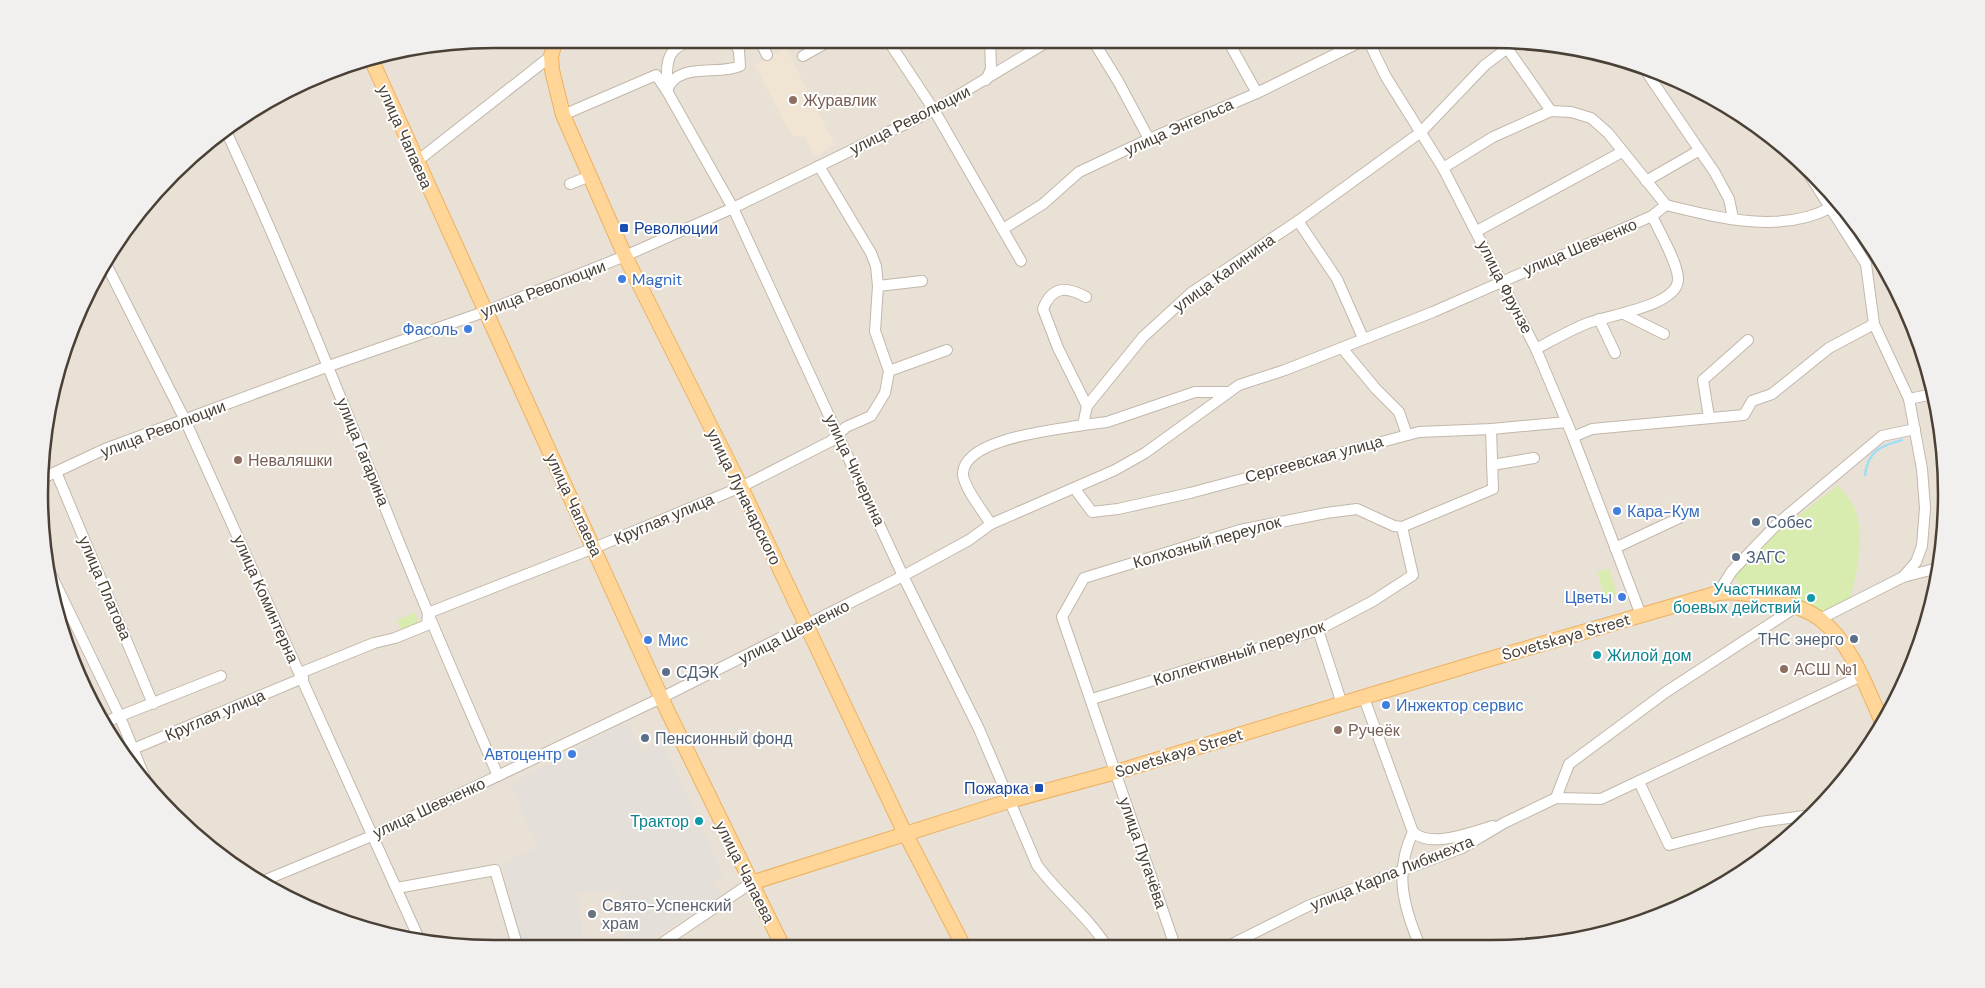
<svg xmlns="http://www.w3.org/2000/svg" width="1985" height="988" viewBox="0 0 1985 988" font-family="'DM Sans',sans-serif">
	<rect width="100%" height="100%" fill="#f5f0e9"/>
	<polygon fill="#eae1d6" points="494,39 1520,40 1609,54 1692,86 1768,133 1833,194 1885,266 1922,347 1942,434 1945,523 1931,612 1899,695 1833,794 1768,855 1665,915 1550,945 465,948 376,934 293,902 172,816 86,695 43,553 48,405 100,266 152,194 217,133 347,63"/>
	<polygon fill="#e5dfda" points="628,722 640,751 661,740 724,876 713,882 721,896 636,948 627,948 619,890 578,892 584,948 539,948 522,944 502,864 537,848 510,783"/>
	<polygon fill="#f0e4d2" points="786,48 835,145 815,156 805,137 791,135 755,65"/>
	<g fill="#d8ecaf">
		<path d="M1838,485C1843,492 1851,500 1854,507C1866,535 1857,573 1850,600L1833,609L1821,612L1744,588L1734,577L1762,544Z"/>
		<polygon points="1609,568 1617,595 1605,599 1597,572"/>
		<polygon points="415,613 419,624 402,631 397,620"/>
	</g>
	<polygon fill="#e4e1de" points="1606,613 1608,620 1576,630 1574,623"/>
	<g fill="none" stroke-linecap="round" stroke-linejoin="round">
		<path stroke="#a1def6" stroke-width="2.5" d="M1865,475C1868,451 1880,446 1902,440"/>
		<defs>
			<g id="minor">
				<polyline points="759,39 767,55"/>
				<polyline points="887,39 934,110 1021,261"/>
				<polyline points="1092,39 1118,81 1149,139"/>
				<polyline points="1227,39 1257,93"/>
				<polyline points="1368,40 1386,77 1443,168 1536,349 1573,437 1641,615"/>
				<polyline points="1507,48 1551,111"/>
				<polyline points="803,56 833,39"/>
				<polyline points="1643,67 1715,173 1729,199 1733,218"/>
				<polyline points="986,80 991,69 990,39"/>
				<path d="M667,87C666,58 667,46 699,39"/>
				<path d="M667,91C676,61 718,76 740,66L739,51L733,39"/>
				<path d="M563,115L656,75L667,91L733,208L903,576L979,729L1037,865C1058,894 1088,916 1107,947"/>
				<path d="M225,129C299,287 361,451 428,613C451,668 475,722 498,776"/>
				<polyline points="416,162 551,56"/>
				<polyline points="1443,168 1493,137 1551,111 1571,112 1591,118 1608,133 1666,205"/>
				<polyline points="1805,168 1866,264 1874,324 1909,399 1922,469 1925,508 1922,546 1916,562 1903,577 1820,619"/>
				<polyline points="1646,181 1698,151"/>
				<polyline points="570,184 590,176"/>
				<polyline points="1298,221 1337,279 1363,338"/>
				<polyline points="1003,229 1043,204 1079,172 1149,139 1257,93 1364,40"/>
				<polyline points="1477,231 1622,152"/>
				<polyline points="104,260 185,420 420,941"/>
				<polyline points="878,286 922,281"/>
				<path d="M1086,297C1066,286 1052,286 1043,309L1058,348L1087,406"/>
				<polyline points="1624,314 1664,334"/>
				<polyline points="1599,319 1615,353"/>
				<polyline points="1342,348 1376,389 1399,412 1407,435"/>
				<path d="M1536,349C1553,340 1570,330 1588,323C1608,315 1677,306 1678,280C1679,265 1659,231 1652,216"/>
				<polyline points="889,371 947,350"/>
				<polyline points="1909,399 1933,394"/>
				<polyline points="1709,417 1703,380 1748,340"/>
				<polyline points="1083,425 1107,422 1195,392 1226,392"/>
				<polyline points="1573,437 1592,429 1744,415 1752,401 1772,394 1829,348 1874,324"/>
				<polyline points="1492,465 1534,458"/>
				<polyline points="56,472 153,704"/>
				<polyline points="45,477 105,449 329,366 484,312 625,256 733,208 934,110 1052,39"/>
				<polyline points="1075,489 1092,512 1118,509 1190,493 1419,432 1491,429 1567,422"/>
				<path d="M991,524C984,513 962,485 963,473C965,438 1056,430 1083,425L1087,406L1143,337L1191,293L1298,221L1421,132L1485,65L1518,40"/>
				<polyline points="1615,548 1679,518"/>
				<polyline points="46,564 120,717 145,778"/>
				<polyline points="1903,577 1938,568"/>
				<polyline points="1718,593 1732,571 1778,523 1882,436 1915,429"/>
				<polyline points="1318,630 1342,704"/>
				<polyline points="300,673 374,643 395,638 427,625 428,613 594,548 741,487 831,441 846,427 871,416 885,393 889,371 875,331 878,286 876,266 871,253 819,166"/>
				<path d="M1364,698L1413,832C1394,872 1403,906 1420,946"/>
				<polyline points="1092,699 1318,630 1373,601 1413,575 1402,527 1493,489 1491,429"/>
				<polyline points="1878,714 1890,709"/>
				<polyline points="105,722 221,676"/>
				<polyline points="126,752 303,678"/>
				<polyline points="1639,782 1669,845 1760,822 1811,815"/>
				<polyline points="1556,798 1569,764 1666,692 1796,607"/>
				<path d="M1413,832C1431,849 1471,832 1493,826"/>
				<path d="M263,881L374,835L661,698L903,576L969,540L991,524L1115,470L1145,453L1239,385L1285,370L1433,312L1652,216L1666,205C1719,218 1780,234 1830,208"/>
				<polyline points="397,888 495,870 518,948"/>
				<polyline points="1175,946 1062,617 1084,578 1240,530 1326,513 1357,509 1394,526 1402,527"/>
				<polyline points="1228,946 1310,905 1462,848 1504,823 1556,798 1601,799 1861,676"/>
				<polyline points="655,948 751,883"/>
			</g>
			<g id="major">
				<polyline points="556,39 551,56 552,70 563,115 625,256 741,487 900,823 964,947"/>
				<polyline points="371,59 666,708 783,947"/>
				<path d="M751,883L1009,801L1116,772L1483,661L1718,593C1736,591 1753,595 1771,599C1787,604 1808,609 1821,620C1851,643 1867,688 1882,722"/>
			</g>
		</defs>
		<use href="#minor" stroke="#c2b7aa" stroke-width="12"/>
		<use href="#major" stroke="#edb15f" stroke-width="16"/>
		<use href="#minor" stroke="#fff" stroke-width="10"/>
		<use href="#major" stroke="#ffd598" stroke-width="14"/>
	</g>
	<g fill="#8d6e63" stroke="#fff" stroke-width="2">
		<circle cx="793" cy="100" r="5"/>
		<circle cx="238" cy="460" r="5"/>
		<circle cx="1784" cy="669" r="5"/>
		<circle cx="1338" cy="730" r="5"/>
	</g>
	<g fill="#1a4fb4" stroke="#fff" stroke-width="2">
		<rect x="619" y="223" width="10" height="10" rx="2.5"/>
		<rect x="1034" y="783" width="10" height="10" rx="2.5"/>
	</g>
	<g fill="#3f7fe0" stroke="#fff" stroke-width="2">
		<circle cx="622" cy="279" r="5"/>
		<circle cx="468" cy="329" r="5"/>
		<circle cx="1617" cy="511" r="5"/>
		<circle cx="1622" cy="597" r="5"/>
		<circle cx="648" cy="640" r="5"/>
		<circle cx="1386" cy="705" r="5"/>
		<circle cx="572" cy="754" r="5"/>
	</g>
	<g fill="#5c6f8a" stroke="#fff" stroke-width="2">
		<circle cx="1756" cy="522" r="5"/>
		<circle cx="1736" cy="557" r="5"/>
		<circle cx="1854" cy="639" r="5"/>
		<circle cx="666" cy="672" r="5"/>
		<circle cx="645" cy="738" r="5"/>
	</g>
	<g fill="#0f9aa8" stroke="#fff" stroke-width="2">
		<circle cx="1811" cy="598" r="5"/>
		<circle cx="1597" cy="655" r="5"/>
		<circle cx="699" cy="821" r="5"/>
	</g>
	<circle fill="#6b7280" stroke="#fff" stroke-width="2" cx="592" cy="914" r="5"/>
	<g text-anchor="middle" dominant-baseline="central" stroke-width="4" stroke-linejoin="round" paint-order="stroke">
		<g font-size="16" fill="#785e54" stroke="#fff" text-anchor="start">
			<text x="803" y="100">Журавлик</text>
			<text x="248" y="460">Неваляшки</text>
			<text x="1794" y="669">АСШ №1</text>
			<text x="1348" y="730">Ручеёк</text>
		</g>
		<g font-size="16" fill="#4a4036" stroke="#fff">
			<text transform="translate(910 120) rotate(-27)">улица Революции</text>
			<text transform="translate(1179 127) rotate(-24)">улица Энгельса</text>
			<text transform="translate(405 137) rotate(66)">улица Чапаева</text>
			<text transform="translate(1580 247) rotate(-23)">улица Шевченко</text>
			<text transform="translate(1224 273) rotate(-36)">улица Калинина</text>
			<text transform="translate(1505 287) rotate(63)">улица Фрунзе</text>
			<text transform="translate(543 289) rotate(-21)">улица Революции</text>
			<text transform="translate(163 429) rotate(-21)">улица Революции</text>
			<text transform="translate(363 452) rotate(68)">улица Гагарина</text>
			<text transform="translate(1314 459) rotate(-15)">Сергеевская улица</text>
			<text transform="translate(855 470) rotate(65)">улица Чичерина</text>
			<text transform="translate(744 497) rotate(64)">улица Луначарского</text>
			<text transform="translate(574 505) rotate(65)">улица Чапаева</text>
			<text transform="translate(664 519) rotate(-23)">Круглая улица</text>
			<text transform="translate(1207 542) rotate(-16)">Колхозный переулок</text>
			<text transform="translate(105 588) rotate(67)">улица Платова</text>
			<text transform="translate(266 599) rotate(66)">улица Коминтерна</text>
			<text transform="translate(794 632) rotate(-27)">улица Шевченко</text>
			<text transform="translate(1566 637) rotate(-16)">Sovetskaya Street</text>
			<text transform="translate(1239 653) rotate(-18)">Коллективный переулок</text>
			<text transform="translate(215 715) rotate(-23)">Круглая улица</text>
			<text transform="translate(1179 753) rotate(-17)">Sovetskaya Street</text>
			<text transform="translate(429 808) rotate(-25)">улица Шевченко</text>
			<text transform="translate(1143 853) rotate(71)">улица Пугачёва</text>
			<text transform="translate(745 872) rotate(63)">улица Чапаева</text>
			<text transform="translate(1392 873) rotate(-22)">улица Карла Либкнехта</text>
		</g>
		<g font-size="16" fill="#164399" stroke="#fff" text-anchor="start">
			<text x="634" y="228">Революции</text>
			<text x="1029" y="788" text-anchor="end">Пожарка</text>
		</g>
		<g font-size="16" fill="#366cbe" stroke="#fff" text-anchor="start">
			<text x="632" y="279">Magnit</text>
			<text x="458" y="329" text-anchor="end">Фасоль</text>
			<text x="1627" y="511">Кара-Кум</text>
			<text x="1612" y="597" text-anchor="end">Цветы</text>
			<text x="658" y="640">Мис</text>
			<text x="1396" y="705">Инжектор сервис</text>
			<text x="562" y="754" text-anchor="end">Автоцентр</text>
		</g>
		<g font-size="16" fill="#4e5e75" stroke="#fff" text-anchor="start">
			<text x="1766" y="522">Собес</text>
			<text x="1746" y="557">ЗАГС</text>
			<text x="1844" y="639" text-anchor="end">ТНС энерго</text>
			<text x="676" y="672">СДЭК</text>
			<text x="655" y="738">Пенсионный фонд</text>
		</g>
		<g font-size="16" fill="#0d838f" stroke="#fff" text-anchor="end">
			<text x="1801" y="589">Участникам<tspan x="1801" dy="18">боевых действий</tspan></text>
			<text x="1607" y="655" text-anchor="start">Жилой дом</text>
			<text x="689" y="821">Трактор</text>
		</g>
		<g font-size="16" fill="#5b616d" stroke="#fff" text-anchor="start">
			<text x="602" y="905">Свято-Успенский<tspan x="602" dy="18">храм</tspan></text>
		</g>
	</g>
	<path d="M0 0H1985V988H0ZM494 48H1492A446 446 0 0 1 1938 494V494A446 446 0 0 1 1492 940H494A446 446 0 0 1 48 494V494A446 446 0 0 1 494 48Z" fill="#f1f0ef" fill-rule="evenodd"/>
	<path fill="none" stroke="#4a4036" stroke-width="2.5" d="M494 48H1492A446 446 0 0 1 1938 494V494A446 446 0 0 1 1492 940H494A446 446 0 0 1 48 494V494A446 446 0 0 1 494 48Z"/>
</svg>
